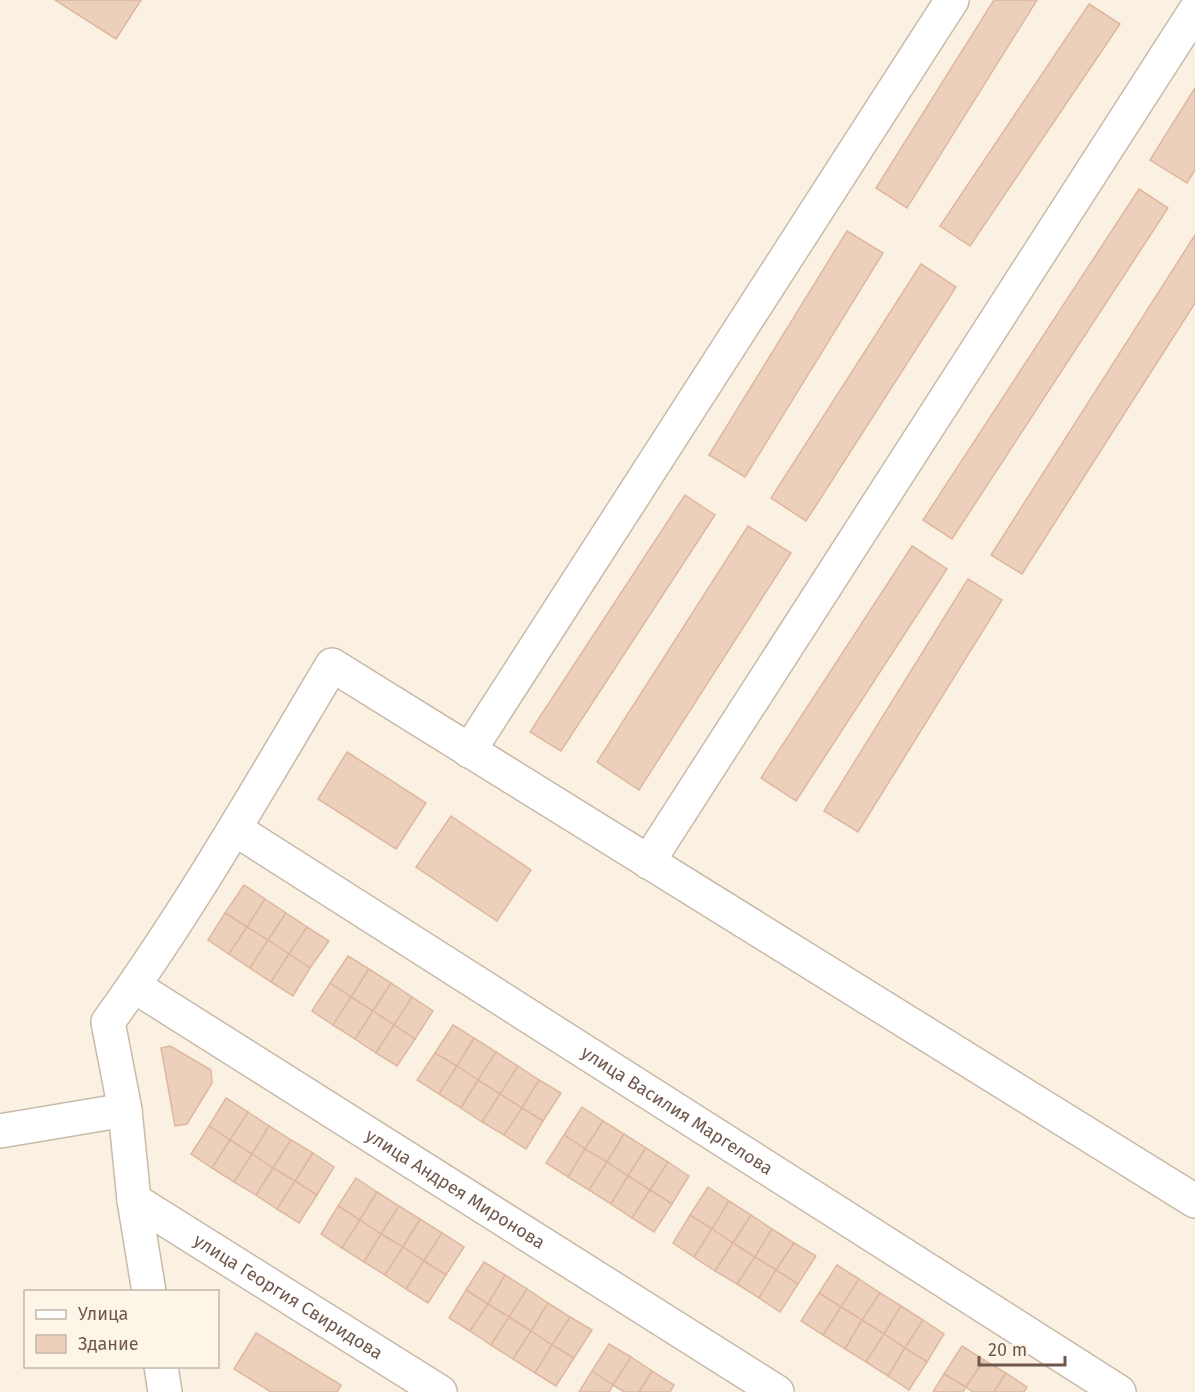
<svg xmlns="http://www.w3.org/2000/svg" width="1195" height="1392" viewBox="0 0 1195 1392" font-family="'Fira Sans',sans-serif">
	<rect width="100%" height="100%" fill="#faf1e2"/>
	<g fill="#edd0bc" stroke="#deb79e" stroke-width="1.5">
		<polygon points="55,0 141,0 116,39"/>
		<polygon points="994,0 1037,0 907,208 876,188"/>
		<polygon points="1089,4 1120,24 970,246 940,226"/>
		<polygon points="1195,88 1195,170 1187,183 1150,160"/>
		<polygon points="1139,189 1168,208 952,539 923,520"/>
		<polygon points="847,231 883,253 745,477 709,455"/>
		<polygon points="1195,235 1195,303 1022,574 991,555"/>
		<polygon points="921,264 956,287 806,521 771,498"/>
		<polygon points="685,495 715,515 561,751 530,732"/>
		<polygon points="748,526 791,553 639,790 597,762"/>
		<polygon points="912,546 947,569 796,801 761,778"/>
		<polygon points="968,579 1002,600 858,832 824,811"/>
		<polygon points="347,752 426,803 396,849 318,799"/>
		<polygon points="451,816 531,870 497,921 416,867"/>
		<polygon points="244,885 265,899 247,927 225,913"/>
		<polygon points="265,899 286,913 268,940 247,927"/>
		<polygon points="225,913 247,927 229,954 208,940"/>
		<polygon points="286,913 307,927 289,954 268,940"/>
		<polygon points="247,927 268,940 250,968 229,954"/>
		<polygon points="307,927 329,941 310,968 289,954"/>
		<polygon points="268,940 289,954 271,982 250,968"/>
		<polygon points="289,954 310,968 293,996 271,982"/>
		<polygon points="348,956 369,969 351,997 330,983"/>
		<polygon points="369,969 391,983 373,1011 351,997"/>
		<polygon points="330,983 351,997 333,1025 312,1011"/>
		<polygon points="391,983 412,997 394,1025 373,1011"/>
		<polygon points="351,997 373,1011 355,1039 333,1025"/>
		<polygon points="412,997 433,1011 415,1039 394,1025"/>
		<polygon points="373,1011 394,1025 376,1053 355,1039"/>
		<polygon points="394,1025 415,1039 397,1066 376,1053"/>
		<polygon points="453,1025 474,1038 457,1066 435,1053"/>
		<polygon points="474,1038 496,1052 478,1080 457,1066"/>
		<polygon points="170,1046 211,1070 212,1083 187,1124 175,1126 161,1048"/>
		<polygon points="496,1052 518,1066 500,1094 478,1080"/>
		<polygon points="435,1053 457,1066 439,1094 417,1080"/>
		<polygon points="457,1066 478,1080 461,1108 439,1094"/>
		<polygon points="518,1066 539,1080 522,1108 500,1094"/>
		<polygon points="478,1080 500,1094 482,1122 461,1108"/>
		<polygon points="539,1080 561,1093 543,1121 522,1108"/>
		<polygon points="500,1094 522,1108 504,1135 482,1122"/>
		<polygon points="226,1098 248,1112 230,1140 209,1126"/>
		<polygon points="582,1107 603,1121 585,1149 564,1135"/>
		<polygon points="522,1108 543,1121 526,1149 504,1135"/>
		<polygon points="248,1112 269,1126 252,1154 230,1140"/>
		<polygon points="603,1121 624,1134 607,1162 585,1149"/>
		<polygon points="209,1126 230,1140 212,1168 191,1154"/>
		<polygon points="269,1126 291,1140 273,1168 252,1154"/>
		<polygon points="624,1134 646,1148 628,1176 607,1162"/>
		<polygon points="564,1135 585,1149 568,1177 546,1163"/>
		<polygon points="230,1140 252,1154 234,1182 212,1168"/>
		<polygon points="291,1140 313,1153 295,1181 273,1168"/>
		<polygon points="646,1148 668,1162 650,1190 628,1176"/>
		<polygon points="585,1149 607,1162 589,1190 568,1177"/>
		<polygon points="313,1153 334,1167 317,1195 295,1181"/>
		<polygon points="252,1154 273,1168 256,1195 234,1182"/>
		<polygon points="607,1162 628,1176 611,1204 589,1190"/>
		<polygon points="668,1162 689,1176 672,1204 650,1190"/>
		<polygon points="273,1168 295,1181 277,1209 256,1195"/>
		<polygon points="628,1176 650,1190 632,1218 611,1204"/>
		<polygon points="356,1178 377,1192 360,1220 338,1206"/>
		<polygon points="295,1181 317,1195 299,1223 277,1209"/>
		<polygon points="708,1187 729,1201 712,1229 690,1215"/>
		<polygon points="650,1190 672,1204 654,1232 632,1218"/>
		<polygon points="377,1192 399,1206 381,1234 360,1220"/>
		<polygon points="729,1201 751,1215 733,1243 712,1229"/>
		<polygon points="338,1206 360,1220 342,1248 321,1234"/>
		<polygon points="399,1206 420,1219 403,1247 381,1234"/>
		<polygon points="690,1215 712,1229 694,1257 673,1243"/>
		<polygon points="751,1215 772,1229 755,1257 733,1243"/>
		<polygon points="420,1219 442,1233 424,1261 403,1247"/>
		<polygon points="360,1220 381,1234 364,1262 342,1248"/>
		<polygon points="712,1229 733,1243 715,1271 694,1257"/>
		<polygon points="772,1229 794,1243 776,1270 755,1257"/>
		<polygon points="442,1233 464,1247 446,1275 424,1261"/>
		<polygon points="381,1234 403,1247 385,1275 364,1262"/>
		<polygon points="733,1243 755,1257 737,1284 715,1271"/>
		<polygon points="794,1243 816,1256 798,1284 776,1270"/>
		<polygon points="403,1247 424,1261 406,1289 385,1275"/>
		<polygon points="755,1257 776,1270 759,1298 737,1284"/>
		<polygon points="424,1261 446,1275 428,1303 406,1289"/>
		<polygon points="484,1262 505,1275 488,1304 466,1290"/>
		<polygon points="837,1265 859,1279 841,1307 819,1293"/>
		<polygon points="776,1270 798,1284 780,1312 759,1298"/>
		<polygon points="505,1275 527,1289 509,1317 488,1304"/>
		<polygon points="859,1279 880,1293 862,1320 841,1307"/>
		<polygon points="527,1289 548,1303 531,1331 509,1317"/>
		<polygon points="466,1290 488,1304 470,1331 449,1318"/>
		<polygon points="819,1293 841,1307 823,1335 801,1321"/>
		<polygon points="880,1293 901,1306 884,1334 862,1320"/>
		<polygon points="548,1303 570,1317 552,1345 531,1331"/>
		<polygon points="488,1304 509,1317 491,1345 470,1331"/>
		<polygon points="901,1306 923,1320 905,1348 884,1334"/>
		<polygon points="841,1307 862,1320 845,1349 823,1335"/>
		<polygon points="509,1317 531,1331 513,1359 491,1345"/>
		<polygon points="570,1317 592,1330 574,1358 552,1345"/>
		<polygon points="862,1320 884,1334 866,1362 845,1349"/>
		<polygon points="923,1320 944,1334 927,1362 905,1348"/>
		<polygon points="531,1331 552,1345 535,1373 513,1359"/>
		<polygon points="256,1333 341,1385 337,1392 271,1392 234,1369"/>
		<polygon points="884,1334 905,1348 888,1376 866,1362"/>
		<polygon points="609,1344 631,1357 613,1385 592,1371"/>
		<polygon points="552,1345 574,1358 556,1386 535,1373"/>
		<polygon points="962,1346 984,1360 966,1387 944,1374"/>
		<polygon points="905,1348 927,1362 909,1390 888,1376"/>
		<polygon points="631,1357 652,1371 639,1392 624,1392 613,1385"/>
		<polygon points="984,1360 1006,1373 994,1392 973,1392 966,1387"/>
		<polygon points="592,1371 613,1385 609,1392 579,1392"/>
		<polygon points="652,1371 674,1385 670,1392 639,1392"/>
		<polygon points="1006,1373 1027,1387 1024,1392 994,1392"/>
		<polygon points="944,1374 966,1387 963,1392 933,1392"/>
	</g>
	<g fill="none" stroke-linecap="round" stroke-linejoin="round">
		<defs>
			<g id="street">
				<polyline points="469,751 952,0"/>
				<path id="s1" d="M235,829L1119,1392"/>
				<polyline points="648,862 1195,11"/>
				<path id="s2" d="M134,986L777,1392"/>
				<polyline points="0,1131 125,1110"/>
				<path id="s3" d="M134,1200L440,1392"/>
				<path d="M149,1292L134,1200L125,1110L108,1022C190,908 260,786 332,665L1195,1201"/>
				<polyline points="161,1366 165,1392"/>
			</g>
		</defs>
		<use href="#street" stroke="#c9b9aa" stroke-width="36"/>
		<use href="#street" stroke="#fff" stroke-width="33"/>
	</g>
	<g text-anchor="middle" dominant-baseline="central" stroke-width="4.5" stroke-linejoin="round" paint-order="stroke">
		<g font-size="18" fill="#6f584b" stroke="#fdf5e7">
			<text stroke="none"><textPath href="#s1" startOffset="524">улица Василия Маргелова</textPath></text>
			<text stroke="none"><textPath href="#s2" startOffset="380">улица Андрея Миронова</textPath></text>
			<text stroke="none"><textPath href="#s3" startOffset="182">улица Георгия Свиридова</textPath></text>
		</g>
	</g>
	<rect x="24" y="1290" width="195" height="78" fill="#fdf5e7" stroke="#c4b6a9" stroke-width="1.5"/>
	<rect x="36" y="1310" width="30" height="9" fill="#ffffff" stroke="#c4b6a9" stroke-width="1.5"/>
	<text x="78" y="1320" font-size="18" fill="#6f584b">Улица</text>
	<rect x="36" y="1335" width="30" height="18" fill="#edd0bc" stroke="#c4b6a9" stroke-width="1.5"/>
	<text x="78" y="1350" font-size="18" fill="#6f584b">Здание</text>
	<path d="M979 1356v9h86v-9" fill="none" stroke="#6f584b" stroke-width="3"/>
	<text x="988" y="1356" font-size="18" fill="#6f584b" stroke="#fdf5e7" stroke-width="4.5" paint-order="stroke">20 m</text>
</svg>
